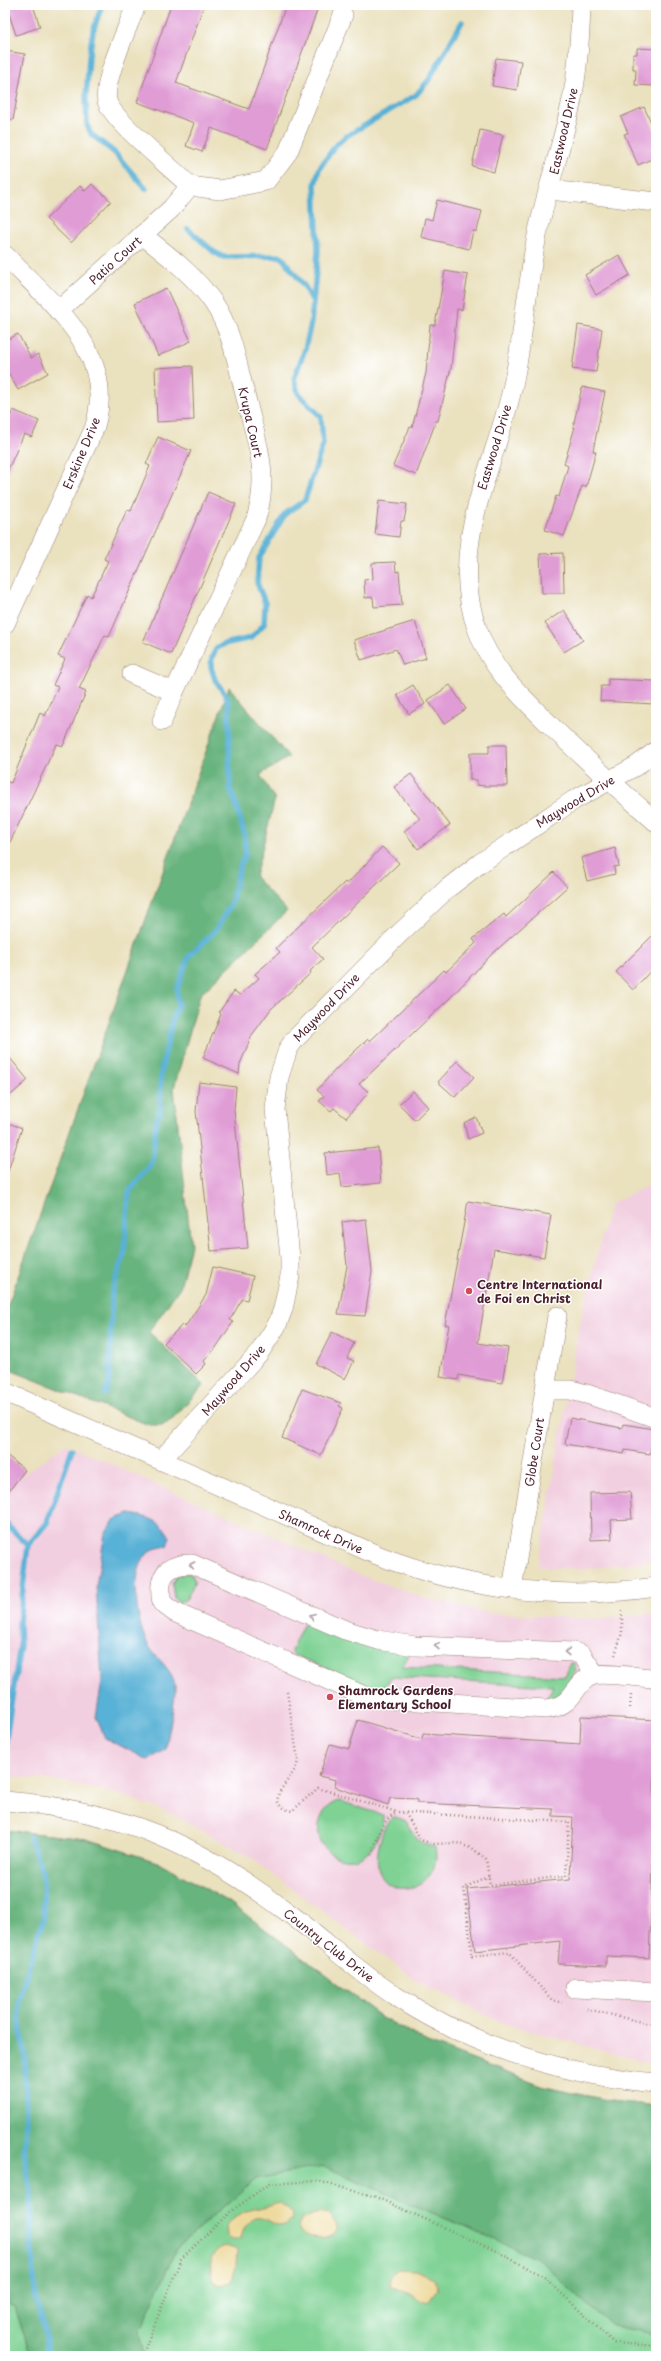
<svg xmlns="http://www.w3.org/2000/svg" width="661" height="2361" viewBox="0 0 661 2361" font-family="'Playpen Sans',sans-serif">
	<rect width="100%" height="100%" fill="#fff"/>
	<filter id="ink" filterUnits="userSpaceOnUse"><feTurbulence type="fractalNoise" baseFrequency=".025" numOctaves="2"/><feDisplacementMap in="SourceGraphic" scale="8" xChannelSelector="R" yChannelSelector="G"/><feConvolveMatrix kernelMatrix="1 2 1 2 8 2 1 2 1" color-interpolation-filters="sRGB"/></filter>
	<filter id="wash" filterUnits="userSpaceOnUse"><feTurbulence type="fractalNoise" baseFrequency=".012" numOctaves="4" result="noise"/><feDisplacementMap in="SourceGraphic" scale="16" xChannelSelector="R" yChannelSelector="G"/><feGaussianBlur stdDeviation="0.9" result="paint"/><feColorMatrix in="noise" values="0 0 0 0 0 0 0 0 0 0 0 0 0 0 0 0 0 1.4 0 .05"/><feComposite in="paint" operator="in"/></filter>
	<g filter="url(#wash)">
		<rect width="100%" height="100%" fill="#eae1be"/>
		<g fill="#f2cfe0">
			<polygon points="656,1182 656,1560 584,1569 538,1567 579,1327 610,1204"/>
			<polygon points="66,1444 360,1575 424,1598 491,1613 594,1619 656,1613 656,2065 505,2024 417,1981 248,1856 172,1814 118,1794 61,1781 5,1776 5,1488"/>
		</g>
		<g fill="#7fd294" stroke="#647860">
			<polygon points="187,1573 192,1575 195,1581 187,1598 181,1603 174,1598 172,1584 176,1577"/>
			<path d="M306,1624L410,1653L402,1667L565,1676L571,1663H574L576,1670C571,1682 564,1696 552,1701L547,1698L553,1686L391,1677L383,1690H380L294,1655L291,1650L303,1625Z"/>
			<path d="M340,1801L383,1815C384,1823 378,1838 374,1844C353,1878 305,1850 322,1816C325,1809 332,1803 340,1801Z"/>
			<path d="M396,1817L406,1821C413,1835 418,1845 435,1847C446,1898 359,1909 381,1838C384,1828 385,1820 396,1817Z"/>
			<polygon points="5,1830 86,1839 160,1863 229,1902 380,2016 428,2043 544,2087 611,2101 656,2106 656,2356 5,2356"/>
		</g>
		<g fill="#67b47e" stroke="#586a54">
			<polygon points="229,687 289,757 260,775 275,799 255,877 287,911 200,995 174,1088 191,1245 180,1287 149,1332 204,1385 173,1418 162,1425 149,1425 5,1368 5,1313"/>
			<polygon points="5,1830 86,1839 160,1863 229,1902 380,2016 428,2043 544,2087 611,2101 656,2106 656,2334 611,2326 537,2258 323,2166 256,2179 176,2249 139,2333 144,2356 31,2356 15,2307 5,2303"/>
		</g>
		<g fill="#eeda9e" stroke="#9c7c64">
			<path d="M280,2203L291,2211L292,2219L287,2225C274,2230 261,2209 249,2222C244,2226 243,2233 240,2239H230L227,2236L226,2225L242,2212Z"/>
			<path d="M318,2213L328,2215L337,2226C335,2243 310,2241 300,2231L298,2226L302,2218Z"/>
			<path d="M226,2246L237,2250L236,2267L230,2282L220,2285L214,2281C208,2267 209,2250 226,2246Z"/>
			<path d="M398,2269L415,2270L434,2278L438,2289L428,2302L409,2293L391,2287C388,2279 391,2274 398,2269Z"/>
		</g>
		<path fill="#59b1d6" stroke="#526880" d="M130,1514C148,1517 161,1520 170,1537L167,1546C162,1547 156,1548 152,1550C127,1566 136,1627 150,1648C157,1659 174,1671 175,1686C176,1702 168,1732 166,1749L148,1760L105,1738L96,1717L102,1680L96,1586L105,1533L115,1519Z"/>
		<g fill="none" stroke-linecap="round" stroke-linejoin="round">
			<g stroke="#59b1d6" stroke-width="5.5">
				<polyline points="102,5 93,31 89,57 86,99 87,125 91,134 115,153 146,189"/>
				<polyline points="188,229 214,252 223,257 281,256 305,287 312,300"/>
				<polyline points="105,1394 109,1383 112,1292 124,1255 129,1192 150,1166 153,1156 156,1121 160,1113 161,1072 173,1017 178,1005 177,989 189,956 215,931 231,904 240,865 245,855 245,837 235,801 230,789 229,708 227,697 215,680 211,667 212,657 216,649 224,644 251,638 264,624 265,603 257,583 259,558 285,514 305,500 323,444 321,417 298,393 294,379 305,349 311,323 318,251 315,185 319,169 335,146 345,137 416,95 428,81 462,22"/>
				<polyline points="5,1523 28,1545"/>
				<polyline points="5,1744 20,1646 19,1623 28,1545 47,1523 72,1449"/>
				<polyline points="5,1753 6,1767"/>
				<polyline points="30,1837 43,1875 44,1916 20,1996 19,2020 25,2054 26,2128 24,2150 31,2192 31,2243 36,2300 44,2326 48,2356"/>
			</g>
		</g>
		<g id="blocks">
			<g fill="#e09cd5">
				<polygon points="6,5 33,5 40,27 16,35"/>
				<polygon points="171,5 204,5 176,83 249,109 286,5 319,5 267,149 211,128 202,152 186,146 194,123 137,102"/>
				<polygon points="637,48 656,49 656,86 635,85 636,69 633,69 633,54 637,54"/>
				<polygon points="5,51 25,54 13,120 5,119"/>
				<polygon points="496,58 521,61 517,90 492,86"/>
				<polygon points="644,107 656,133 656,144 651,147 656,157 638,165 624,134 628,133 621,117"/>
				<polygon points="480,130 503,135 494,172 472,166"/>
				<polygon points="92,184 111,201 71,243 46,219 80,186 85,191"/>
				<polygon points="437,200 482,211 477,231 473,231 469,249 421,237 425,218 432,220"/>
				<polygon points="619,255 630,275 596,295 585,275"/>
				<polygon points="445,271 468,275 462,310 457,309 451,368 438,421 436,421 416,475 393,466 410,427 412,428 426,373 430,325 435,325"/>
				<polygon points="166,288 191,341 158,356 135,303"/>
				<polygon points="578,325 602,329 596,372 572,369"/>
				<polygon points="18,334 31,358 38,354 48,373 18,390 5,367 5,341"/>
				<polygon points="192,366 194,420 157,422 155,368"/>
				<polygon points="582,387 605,392 593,451 596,452 586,487 582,486 564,536 545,530 556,496 559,497 568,466 564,464 575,427 573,427"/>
				<polygon points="13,410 39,421 32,437 24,434 5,476 5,427"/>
				<polygon points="158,437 191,451 109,637 105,635 79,689 86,692 63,746 57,744 55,747 5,853 5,781 11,783 40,713 45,716 58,687 53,685 65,659 58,656 87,594 91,597 108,561 104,559 127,510 131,511 150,466 146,464"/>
				<polygon points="208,492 236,504 171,654 143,642"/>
				<polygon points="379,501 407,504 404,521 401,521 399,537 375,534"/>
				<polygon points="563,553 564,593 542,593 540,554"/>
				<polygon points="395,562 396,572 399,571 402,605 374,607 373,597 365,598 364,580 373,579 372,563"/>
				<polygon points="564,610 583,640 564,652 545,623"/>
				<polygon points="415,621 426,658 403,665 396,649 361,660 354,640"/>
				<polygon points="608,679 655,681 654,704 600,701 601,686 608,686"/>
				<polygon points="413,685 425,704 409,714 397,695"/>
				<polygon points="450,685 466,709 444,724 428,700"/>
				<polygon points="489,745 506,745 507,786 484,786 477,785 477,780 470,780 470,753 489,753"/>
				<polygon points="411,774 450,825 418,849 404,831 420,819 394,787"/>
				<polygon points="382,847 399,863 312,947 323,959 310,971 311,973 271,1009 252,1035 240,1064 239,1074 203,1058 221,1014 219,1012 234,991 240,995 259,978 255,974 280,952 276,948 345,882 347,884"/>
				<polygon points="615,848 619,866 614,867 615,874 587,881 581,858"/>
				<polygon points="554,872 567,887 491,955 449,999 359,1084 369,1092 346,1118 334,1108 331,1111 319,1101 324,1096 317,1090 337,1068 368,1039 370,1041 444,970 446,972 476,943 473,939 504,914 506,917"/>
				<polygon points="656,932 656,965 633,990 616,972"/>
				<polygon points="5,1052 28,1080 5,1100"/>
				<polygon points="457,1061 474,1077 455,1097 438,1082"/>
				<polygon points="199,1082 236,1087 234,1111 248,1248 211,1251 196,1111"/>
				<polygon points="413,1091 428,1107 415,1120 399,1104"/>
				<polygon points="476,1117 482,1133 468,1139 464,1123"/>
				<polygon points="5,1122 22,1128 8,1171 5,1171"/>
				<polygon points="378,1148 381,1183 342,1187 340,1173 327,1175 325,1153"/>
				<polygon points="468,1201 551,1215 544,1257 494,1249 478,1343 508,1348 502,1383 459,1375 458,1380 440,1377 449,1325 445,1325"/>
				<polygon points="366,1219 372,1271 365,1316 338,1314 347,1266 342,1222"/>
				<polygon points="213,1267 253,1276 247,1300 242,1299 230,1320 233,1322 215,1349 204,1361 206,1364 196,1374 164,1343 183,1324 185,1327 206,1295"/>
				<polygon points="332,1332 354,1343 347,1358 354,1361 345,1379 316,1364"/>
				<polygon points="302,1389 341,1403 339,1406 343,1408 321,1455 282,1438"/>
				<polygon points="570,1418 622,1428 623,1424 654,1429 650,1454 625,1450 624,1454 565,1444"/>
				<polygon points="5,1454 25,1470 5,1496"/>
				<polygon points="630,1492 632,1519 611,1520 612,1539 591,1540 590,1493"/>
				<polygon points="581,1716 656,1720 654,1800 656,1800 649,1958 606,1956 606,1966 558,1964 560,1941 475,1951 467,1889 570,1879 573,1817 553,1816 553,1809 417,1803 417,1799 390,1798 388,1805 335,1787 336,1780 319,1776 330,1744 349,1749 358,1720 422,1739 423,1734 580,1744"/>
			</g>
		</g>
	</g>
	<g filter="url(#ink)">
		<use href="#blocks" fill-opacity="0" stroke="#9a8074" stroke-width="1"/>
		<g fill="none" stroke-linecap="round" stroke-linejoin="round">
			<defs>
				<g id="minor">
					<path d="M581,5C580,38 578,72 571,104C561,149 546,192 537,236C527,284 524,332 514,380C498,463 445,545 478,631C491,668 519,694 546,721C581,756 619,789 656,822"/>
					<polyline points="190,186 220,190 266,181 288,152 343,15"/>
					<polyline points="550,190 656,202"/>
					<path d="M142,235C168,255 194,275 213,302C233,331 238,369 247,402C253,428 262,453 262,480C262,493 260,506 256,519L174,692L162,721"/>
					<path d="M5,255C51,304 119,353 94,429L5,624"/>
					<path d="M58,311L171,209L190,186C173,169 112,120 107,101C102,82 129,25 136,5"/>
					<polyline points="132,674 174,692"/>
					<polyline points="545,1390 571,1390 590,1395 656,1418"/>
					<path d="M5,1392L377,1555C467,1590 560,1601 656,1587"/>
					<polyline points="161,1460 259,1353 277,1325 283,1309 290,1276 290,1258 275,1109 279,1077 288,1049 295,1039 399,934 448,888 479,864 574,800 636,766 656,751"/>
					<polyline points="512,1589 557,1316"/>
					<path d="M595,1674L582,1655L574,1652L415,1646L378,1640L345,1630L192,1564C165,1564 157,1577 162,1603L174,1612L369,1698L546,1709C577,1706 572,1682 594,1675C603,1672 644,1678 656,1678"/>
					<path d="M5,1801C122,1810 198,1844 290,1914C326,1941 359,1973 397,1997C475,2047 564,2075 656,2083"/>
					<polyline points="575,1988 656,1992"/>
				</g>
			</defs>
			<use href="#minor" stroke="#9a8074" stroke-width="20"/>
			<g stroke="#9a8074" stroke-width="2.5" stroke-dasharray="1 3" stroke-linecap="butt">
				<polyline points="615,1655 622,1633 622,1611"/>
				<path d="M287,1692L298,1760C297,1778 257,1802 292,1811L318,1788L397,1812L569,1822L566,1876L490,1885L486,1859L473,1849L457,1843L433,1844L421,1840L405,1812"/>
				<polyline points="630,1708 631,1695"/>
				<polyline points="653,1709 653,1696"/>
				<path d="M371,1855C377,1839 381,1820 397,1812"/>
				<polyline points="489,1876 464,1888 472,1956 509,1952 552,2000 562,2003"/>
				<polyline points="587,2009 654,2025"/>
				<polyline points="142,2356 181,2259 230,2212 269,2184 318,2181 376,2197 494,2250 543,2276 614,2343 656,2346"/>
			</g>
			<use href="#minor" stroke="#fff" stroke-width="19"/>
		</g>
		<defs><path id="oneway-chevron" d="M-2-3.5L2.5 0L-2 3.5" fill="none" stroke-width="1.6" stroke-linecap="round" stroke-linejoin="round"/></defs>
		<g stroke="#ae9aa0">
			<use href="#oneway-chevron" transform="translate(192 1565) rotate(-168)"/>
			<use href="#oneway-chevron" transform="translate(312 1616) rotate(-157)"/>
			<use href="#oneway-chevron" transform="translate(437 1646) rotate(-178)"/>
			<use href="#oneway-chevron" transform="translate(567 1652) rotate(-178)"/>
		</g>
	</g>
	<g fill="#d1495b" stroke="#fff" stroke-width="1.5">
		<circle cx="469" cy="1291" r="4"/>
		<circle cx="330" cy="1697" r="4"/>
	</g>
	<g text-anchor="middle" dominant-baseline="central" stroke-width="3" stroke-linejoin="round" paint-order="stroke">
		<g font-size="12" fill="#4a1f2b" stroke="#fff">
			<text transform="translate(563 131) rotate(-77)">Eastwood Drive</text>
			<text transform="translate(115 260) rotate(-42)">Patio Court</text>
			<text transform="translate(251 422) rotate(77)">Krupa Court</text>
			<text transform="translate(494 447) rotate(-73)">Eastwood Drive</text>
			<text transform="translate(81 453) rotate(-67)">Erskine Drive</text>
			<text transform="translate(575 801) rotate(-31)">Maywood Drive</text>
			<text transform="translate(326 1007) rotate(-46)">Maywood Drive</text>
			<text transform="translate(233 1380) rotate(-49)">Maywood Drive</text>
			<text transform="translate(534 1452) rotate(-81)">Globe Court</text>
			<text transform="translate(321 1531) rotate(24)">Shamrock Drive</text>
			<text transform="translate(329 1945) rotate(38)">Country Club Drive</text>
		</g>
		<g font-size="12" font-weight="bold" fill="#4a1f2b" stroke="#fff" text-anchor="start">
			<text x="477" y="1284">Centre International<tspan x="477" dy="14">de Foi en Christ</tspan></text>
			<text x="338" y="1690">Shamrock Gardens<tspan x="338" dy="14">Elementary School</tspan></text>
		</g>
	</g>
	<rect width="661" height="2361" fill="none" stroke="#fff" stroke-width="20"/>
</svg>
